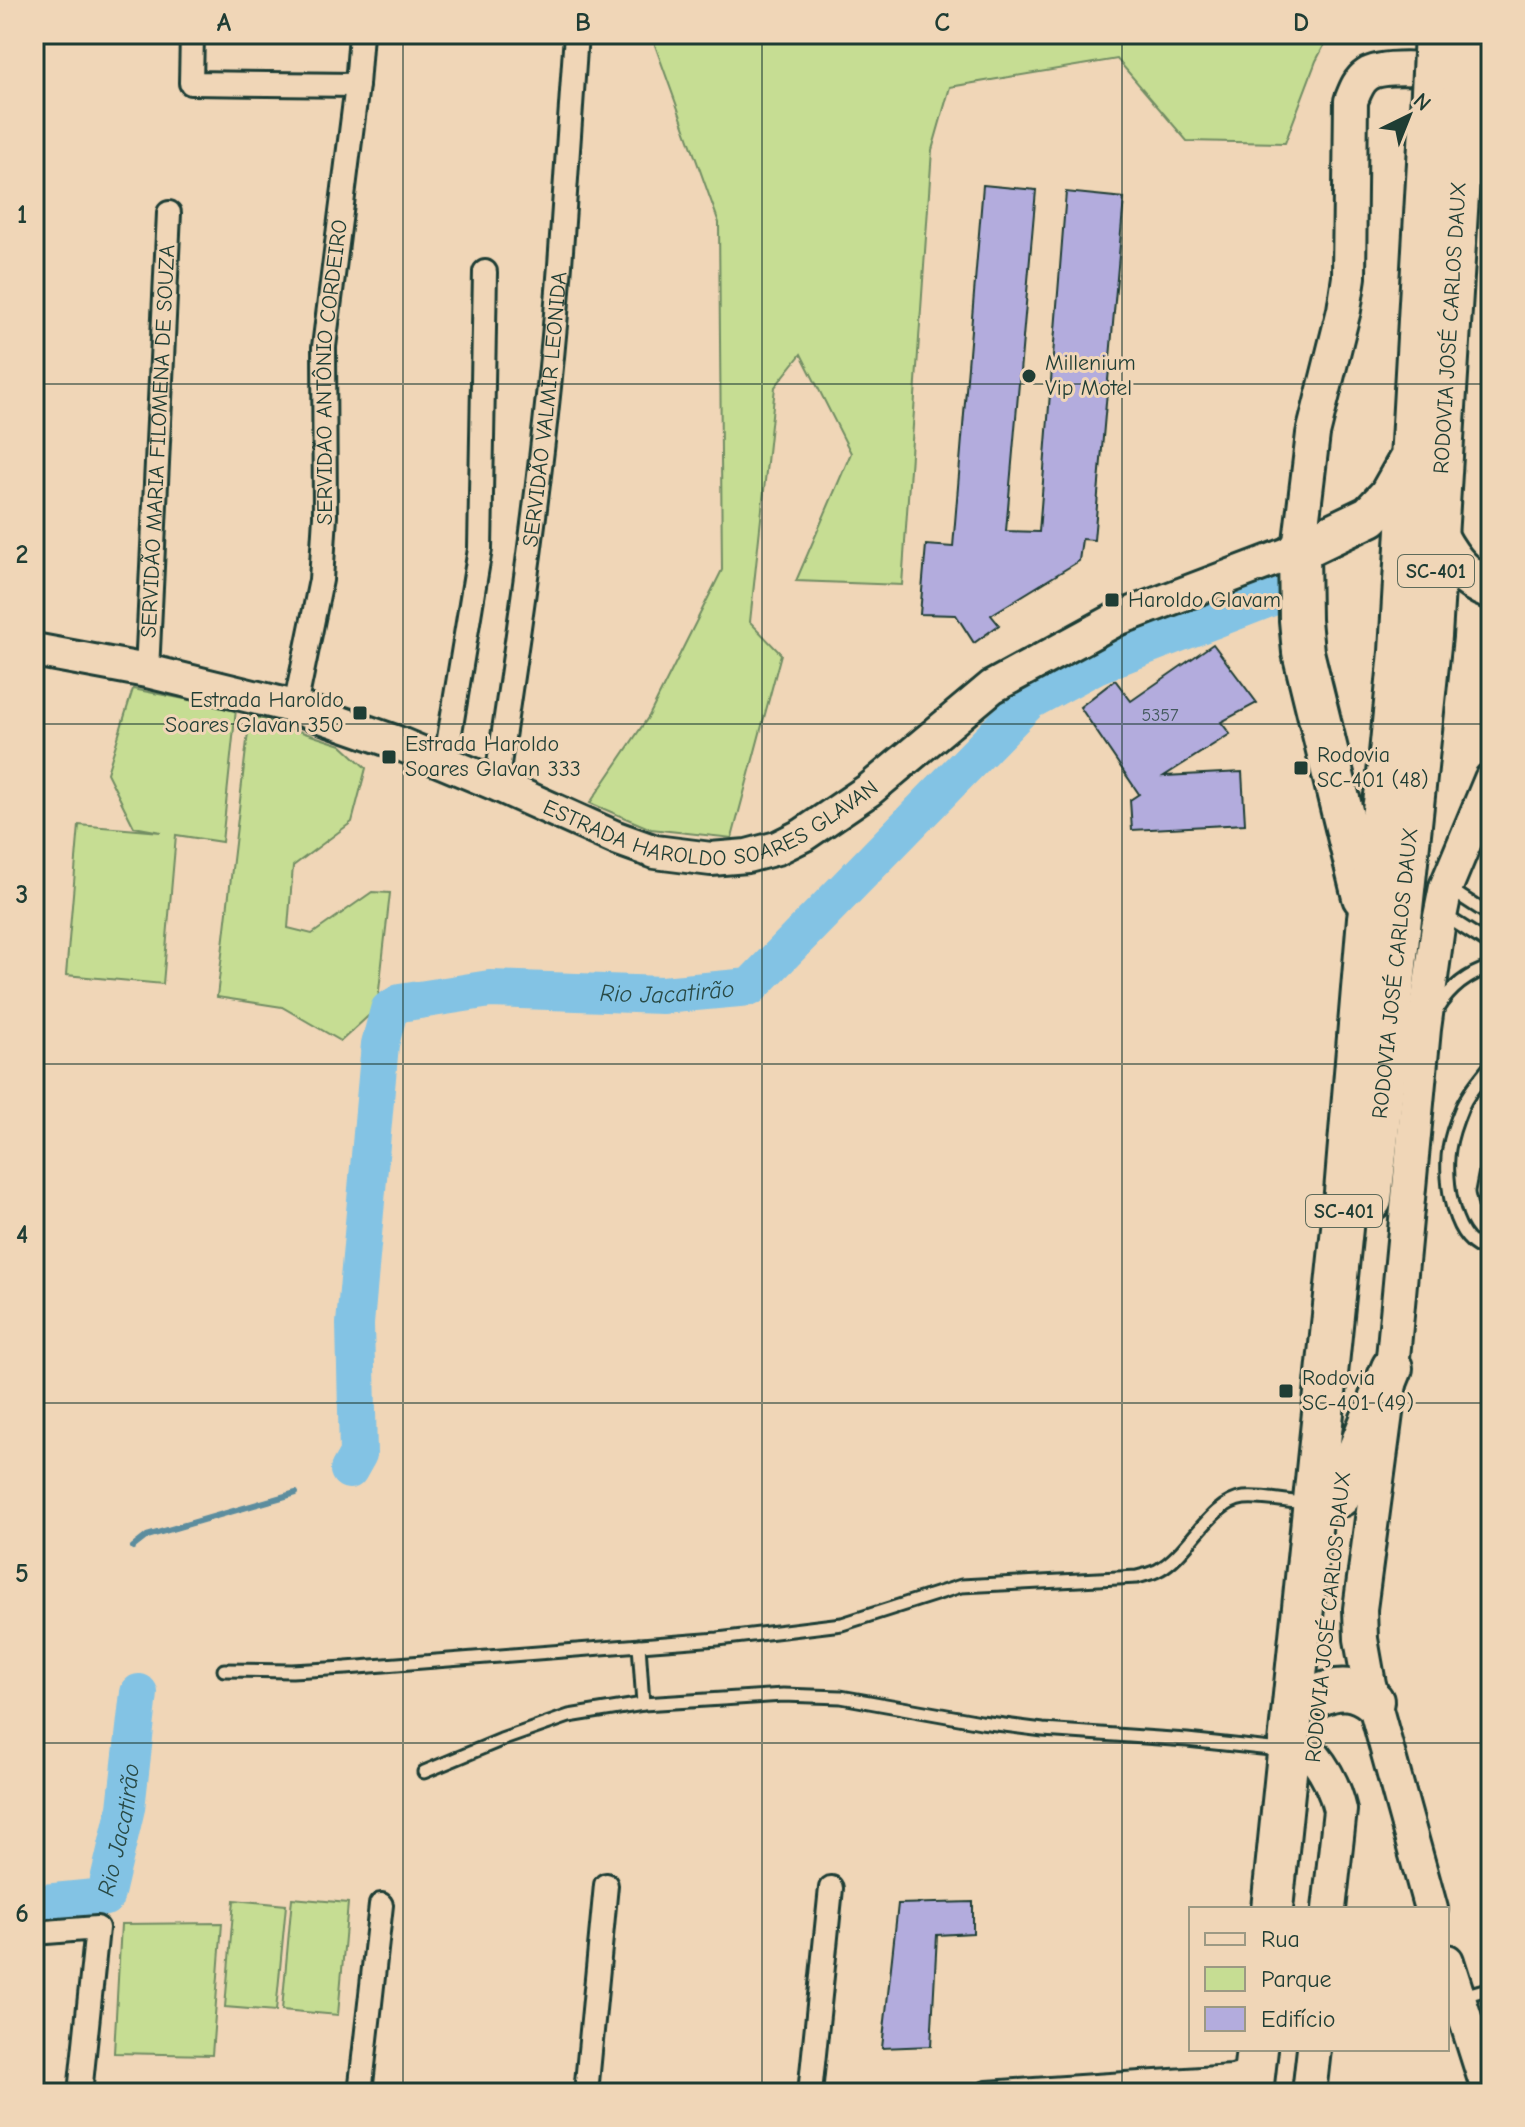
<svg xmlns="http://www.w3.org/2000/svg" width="1525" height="2127" viewBox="0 0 1525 2127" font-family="'Comic Neue',sans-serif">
	<rect width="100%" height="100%" fill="#f0d6b7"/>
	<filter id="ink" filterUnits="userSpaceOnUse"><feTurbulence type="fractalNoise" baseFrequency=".0125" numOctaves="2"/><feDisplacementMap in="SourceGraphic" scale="16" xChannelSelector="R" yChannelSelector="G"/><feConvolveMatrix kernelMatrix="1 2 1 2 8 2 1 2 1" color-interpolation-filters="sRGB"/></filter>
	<g filter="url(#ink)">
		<g fill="#c6dd93" stroke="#728d64" stroke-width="2">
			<polygon points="651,34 1330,34 1316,61 1285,143 1187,141 1117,59 950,87 932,150 902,585 796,581 851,453 801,354 775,387 750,622 781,654 732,838 651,829 590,803 649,716 722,570 719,223"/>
			<polygon points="133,689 236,709 222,842 176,835 163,984 66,975 79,825 161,832 134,827 107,773"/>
			<polygon points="250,715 341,745 366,768 352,822 293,866 288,928 312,934 372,892 390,893 377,1008 341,1041 282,1007 217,997"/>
			<polygon points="292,1898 348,1903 338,2015 282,2010"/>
			<polygon points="234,1900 286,1905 276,2011 225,2007"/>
			<polygon points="222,1923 212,2055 114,2053 121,1924"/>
		</g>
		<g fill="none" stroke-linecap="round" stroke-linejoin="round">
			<polyline stroke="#5b8d9e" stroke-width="6" points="133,1547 147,1536 296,1493"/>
			<g stroke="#83c3e4" stroke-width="38">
				<path id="s1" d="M349,1470L358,1454L355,1324L380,1044L389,1010L400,1003L490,989L662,995L750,987L1029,701L1096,665L1272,597"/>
				<path id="s2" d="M34,1904L105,1897L126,1808L139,1693"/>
			</g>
		</g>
		<g fill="#b3acdd" stroke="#1f3d34" stroke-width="2">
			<polygon points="983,185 1036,190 1006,531 1039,532 1066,192 1124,198 1094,540 1082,539 1079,561 991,615 999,625 974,643 956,615 920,614 926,545 953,547"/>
			<polygon points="1213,644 1257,703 1221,722 1230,734 1164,776 1242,772 1245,824 1132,830 1130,800 1139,794 1080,707 1115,680 1131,701"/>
			<polygon points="973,1902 973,1933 937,1935 931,2046 882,2048 898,1904"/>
		</g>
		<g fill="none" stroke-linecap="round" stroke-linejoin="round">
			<defs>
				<g id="lane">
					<polyline points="1448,888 1491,916"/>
					<polyline points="1444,915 1491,945"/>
					<path d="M1437,1009C1450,988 1468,974 1491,967"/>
					<path d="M1491,1065C1481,1078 1469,1091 1462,1107C1457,1119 1451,1135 1449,1149C1444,1179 1452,1247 1491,1251"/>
					<polyline points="1491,1144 1482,1192 1491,1233"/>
					<polyline points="639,1645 643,1704"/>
					<path d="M224,1670L292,1671L346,1668L718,1639L842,1624L961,1586L1137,1577C1144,1575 1154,1573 1160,1569C1189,1553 1210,1502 1244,1498C1263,1496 1286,1502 1306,1503"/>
					<polyline points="424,1772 501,1740 569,1716 643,1704 783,1695 841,1697 981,1722 1043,1730 1187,1740 1280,1750"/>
					<polyline points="1463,1996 1491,1988"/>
				</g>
				<g id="street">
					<polyline points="192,34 191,83 357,85"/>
					<path id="s3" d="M147,671L169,213"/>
					<path id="s4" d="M295,707L321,580L325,516L324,347L357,85L361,34"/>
					<polyline points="445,763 480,549 485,272"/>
					<path id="s5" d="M496,784C522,612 547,438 560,265C566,188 570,111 576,34"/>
					<polyline points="34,1933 97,1928 80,2093"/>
					<polyline points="360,2093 381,1905"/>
					<polyline points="586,2093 606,1885"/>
					<polyline points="810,2093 831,1888"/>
					<polyline points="987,2093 1232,2077 1254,2071"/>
				</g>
				<g id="secondary">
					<path id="s6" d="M34,650L147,671L295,707L395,742L496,784L616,838L655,852L711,859L747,856L777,848L803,835L869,790L992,687L1117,619L1299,550L1313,434L1344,310L1349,277L1351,101C1355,91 1358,81 1367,75C1387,61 1464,73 1491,75"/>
					<path d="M1313,1755C1327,1772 1335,1788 1340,1810L1329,1909"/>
					<polyline points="1431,1909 1369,1684 1361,1639 1360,1609 1392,1368 1424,1029 1438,927 1446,887 1491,779"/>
					<polyline points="1447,1961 1489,2093"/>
					<polyline points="1309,2093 1314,2049"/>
				</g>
				<g id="highway">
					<path d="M1438,538C1451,562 1465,579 1491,589"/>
					<polyline points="1363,897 1303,652 1300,620 1299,550 1370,516 1389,496 1410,459"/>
					<path id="s7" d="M1371,1200L1431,636L1463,113"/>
					<polyline points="1340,1496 1392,1368"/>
					<path d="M1320,1695C1340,1686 1356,1688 1373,1701"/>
					<polyline points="1272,1909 1342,1228 1368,918 1388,774 1400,652 1431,110"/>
					<polyline points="1252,2093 1257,2049"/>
				</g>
			</defs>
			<use href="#lane" stroke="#1f3d34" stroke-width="17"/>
			<use href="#street" stroke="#1f3d34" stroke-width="28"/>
			<use href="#secondary" stroke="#1f3d34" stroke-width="38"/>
			<use href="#highway" stroke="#1f3d34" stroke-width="46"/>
			<use href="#lane" stroke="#f0d6b7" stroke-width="11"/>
			<use href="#street" stroke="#f0d6b7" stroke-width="22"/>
			<use href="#secondary" stroke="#f0d6b7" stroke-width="32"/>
			<use href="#highway" stroke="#f0d6b7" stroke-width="40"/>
			<defs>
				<g id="highway-bridge">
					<polyline points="1431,110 1435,34"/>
					<polyline points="1463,113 1467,34"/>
				</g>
			</defs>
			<use href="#highway-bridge" stroke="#1f3d34" stroke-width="46" stroke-linecap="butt"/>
			<use href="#highway-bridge" stroke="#f0d6b7" stroke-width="40"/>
		</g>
	</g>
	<path fill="none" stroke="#1f3d34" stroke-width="2" stroke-opacity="0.55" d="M403,34V2093M762,34V2093M1122,34V2093M34,384H1491M34,724H1491M34,1064H1491M34,1403H1491M34,1743H1491"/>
	<g fill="#1f3d34" stroke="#f0d6b7" stroke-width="3">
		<circle cx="1029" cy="376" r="8"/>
		<rect x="1104" y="592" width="16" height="16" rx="4"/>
		<rect x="352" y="705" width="16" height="16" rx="4"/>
		<rect x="381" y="749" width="16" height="16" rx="4"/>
		<rect x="1293" y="760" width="16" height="16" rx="4"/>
		<rect x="1278" y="1383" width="16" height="16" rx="4"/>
	</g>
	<g text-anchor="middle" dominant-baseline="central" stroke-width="6" stroke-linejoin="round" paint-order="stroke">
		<g font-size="18" fill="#44595e">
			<text x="1160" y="715">5357</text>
		</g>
		<g fill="#f0d6b7" stroke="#5e6b5b" stroke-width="2">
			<rect x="1398" y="555" width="76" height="32" rx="6"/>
			<rect x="1306" y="1195" width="76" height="32" rx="6"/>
		</g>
		<g font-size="20" font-weight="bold" fill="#1f3d34">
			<text x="1436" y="571">SC-401</text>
			<text x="1344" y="1211">SC-401</text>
		</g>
		<g font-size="22" fill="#1f3d34" stroke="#f0d6b7">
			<text stroke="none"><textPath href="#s7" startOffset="876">RODOVIA JOSÉ CARLOS DAUX</textPath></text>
			<text stroke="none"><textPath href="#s4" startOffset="338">SERVIDÃO ANTÔNIO CORDEIRO</textPath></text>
			<text stroke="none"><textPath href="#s5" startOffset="378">SERVIDÃO VALMIR LEONIDA</textPath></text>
			<text stroke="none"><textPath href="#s3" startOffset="230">SERVIDÃO MARIA FILOMENA DE SOUZA</textPath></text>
			<text stroke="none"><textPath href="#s6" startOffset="716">ESTRADA HAROLDO SOARES GLAVAN</textPath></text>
			<text stroke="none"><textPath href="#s7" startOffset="228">RODOVIA JOSÉ CARLOS DAUX</textPath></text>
			<text transform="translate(1328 1617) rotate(-84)">RODOVIA JOSÉ CARLOS DAUX</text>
		</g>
		<g font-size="22" fill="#1f3d34" stroke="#f0d6b7" text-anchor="start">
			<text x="1045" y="363">Millenium<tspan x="1045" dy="25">Vip Motel</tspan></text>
			<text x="1128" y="600">Haroldo Glavam</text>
			<text x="344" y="700" text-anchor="end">Estrada Haroldo<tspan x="344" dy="25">Soares Glavan 350</tspan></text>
			<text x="405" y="744">Estrada Haroldo<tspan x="405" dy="25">Soares Glavan 333</tspan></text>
			<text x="1317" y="755">Rodovia<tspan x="1317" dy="25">SC-401 (48)</tspan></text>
			<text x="1302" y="1378">Rodovia<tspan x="1302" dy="25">SC-401 (49)</tspan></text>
		</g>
		<g font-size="24" font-style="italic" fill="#294a46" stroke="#f0d6b7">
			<text stroke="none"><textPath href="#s1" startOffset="746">Rio Jacatirão</textPath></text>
			<text stroke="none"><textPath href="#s2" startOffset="140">Rio Jacatirão</textPath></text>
		</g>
	</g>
	<rect width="1525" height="2127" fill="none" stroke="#f0d6b7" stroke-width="88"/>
	<rect x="1189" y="1907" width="260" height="144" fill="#f0d6b7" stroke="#9c9983" stroke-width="2"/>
	<rect x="1205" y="1933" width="40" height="12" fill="#f0d6b7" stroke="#9c9983" stroke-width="2"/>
	<text x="1261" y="1947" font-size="24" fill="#1f3d34">Rua</text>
	<rect x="1205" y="1967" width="40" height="24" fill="#c6dd93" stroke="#9c9983" stroke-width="2"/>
	<text x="1261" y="1987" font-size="24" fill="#1f3d34">Parque</text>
	<rect x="1205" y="2007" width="40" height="24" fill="#b3acdd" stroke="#9c9983" stroke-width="2"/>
	<text x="1261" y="2027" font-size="24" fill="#1f3d34">Edifício</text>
	<g transform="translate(1409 116) rotate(43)" stroke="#f0d6b7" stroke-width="6" paint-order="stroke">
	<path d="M0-6L14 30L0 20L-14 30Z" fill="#1f3d34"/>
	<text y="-12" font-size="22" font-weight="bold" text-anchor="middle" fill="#1f3d34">N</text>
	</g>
	<rect x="44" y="44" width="1437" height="2039" fill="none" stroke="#1f3d34" stroke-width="3"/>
	<g font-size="26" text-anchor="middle" font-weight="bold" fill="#1f3d34">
		<text x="224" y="31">A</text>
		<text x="583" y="31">B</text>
		<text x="942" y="31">C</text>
		<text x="1301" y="31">D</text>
		<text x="22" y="223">1</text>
		<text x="22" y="563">2</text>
		<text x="22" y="903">3</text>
		<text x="22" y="1243">4</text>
		<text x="22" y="1582">5</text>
		<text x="22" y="1922">6</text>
	</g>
</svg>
